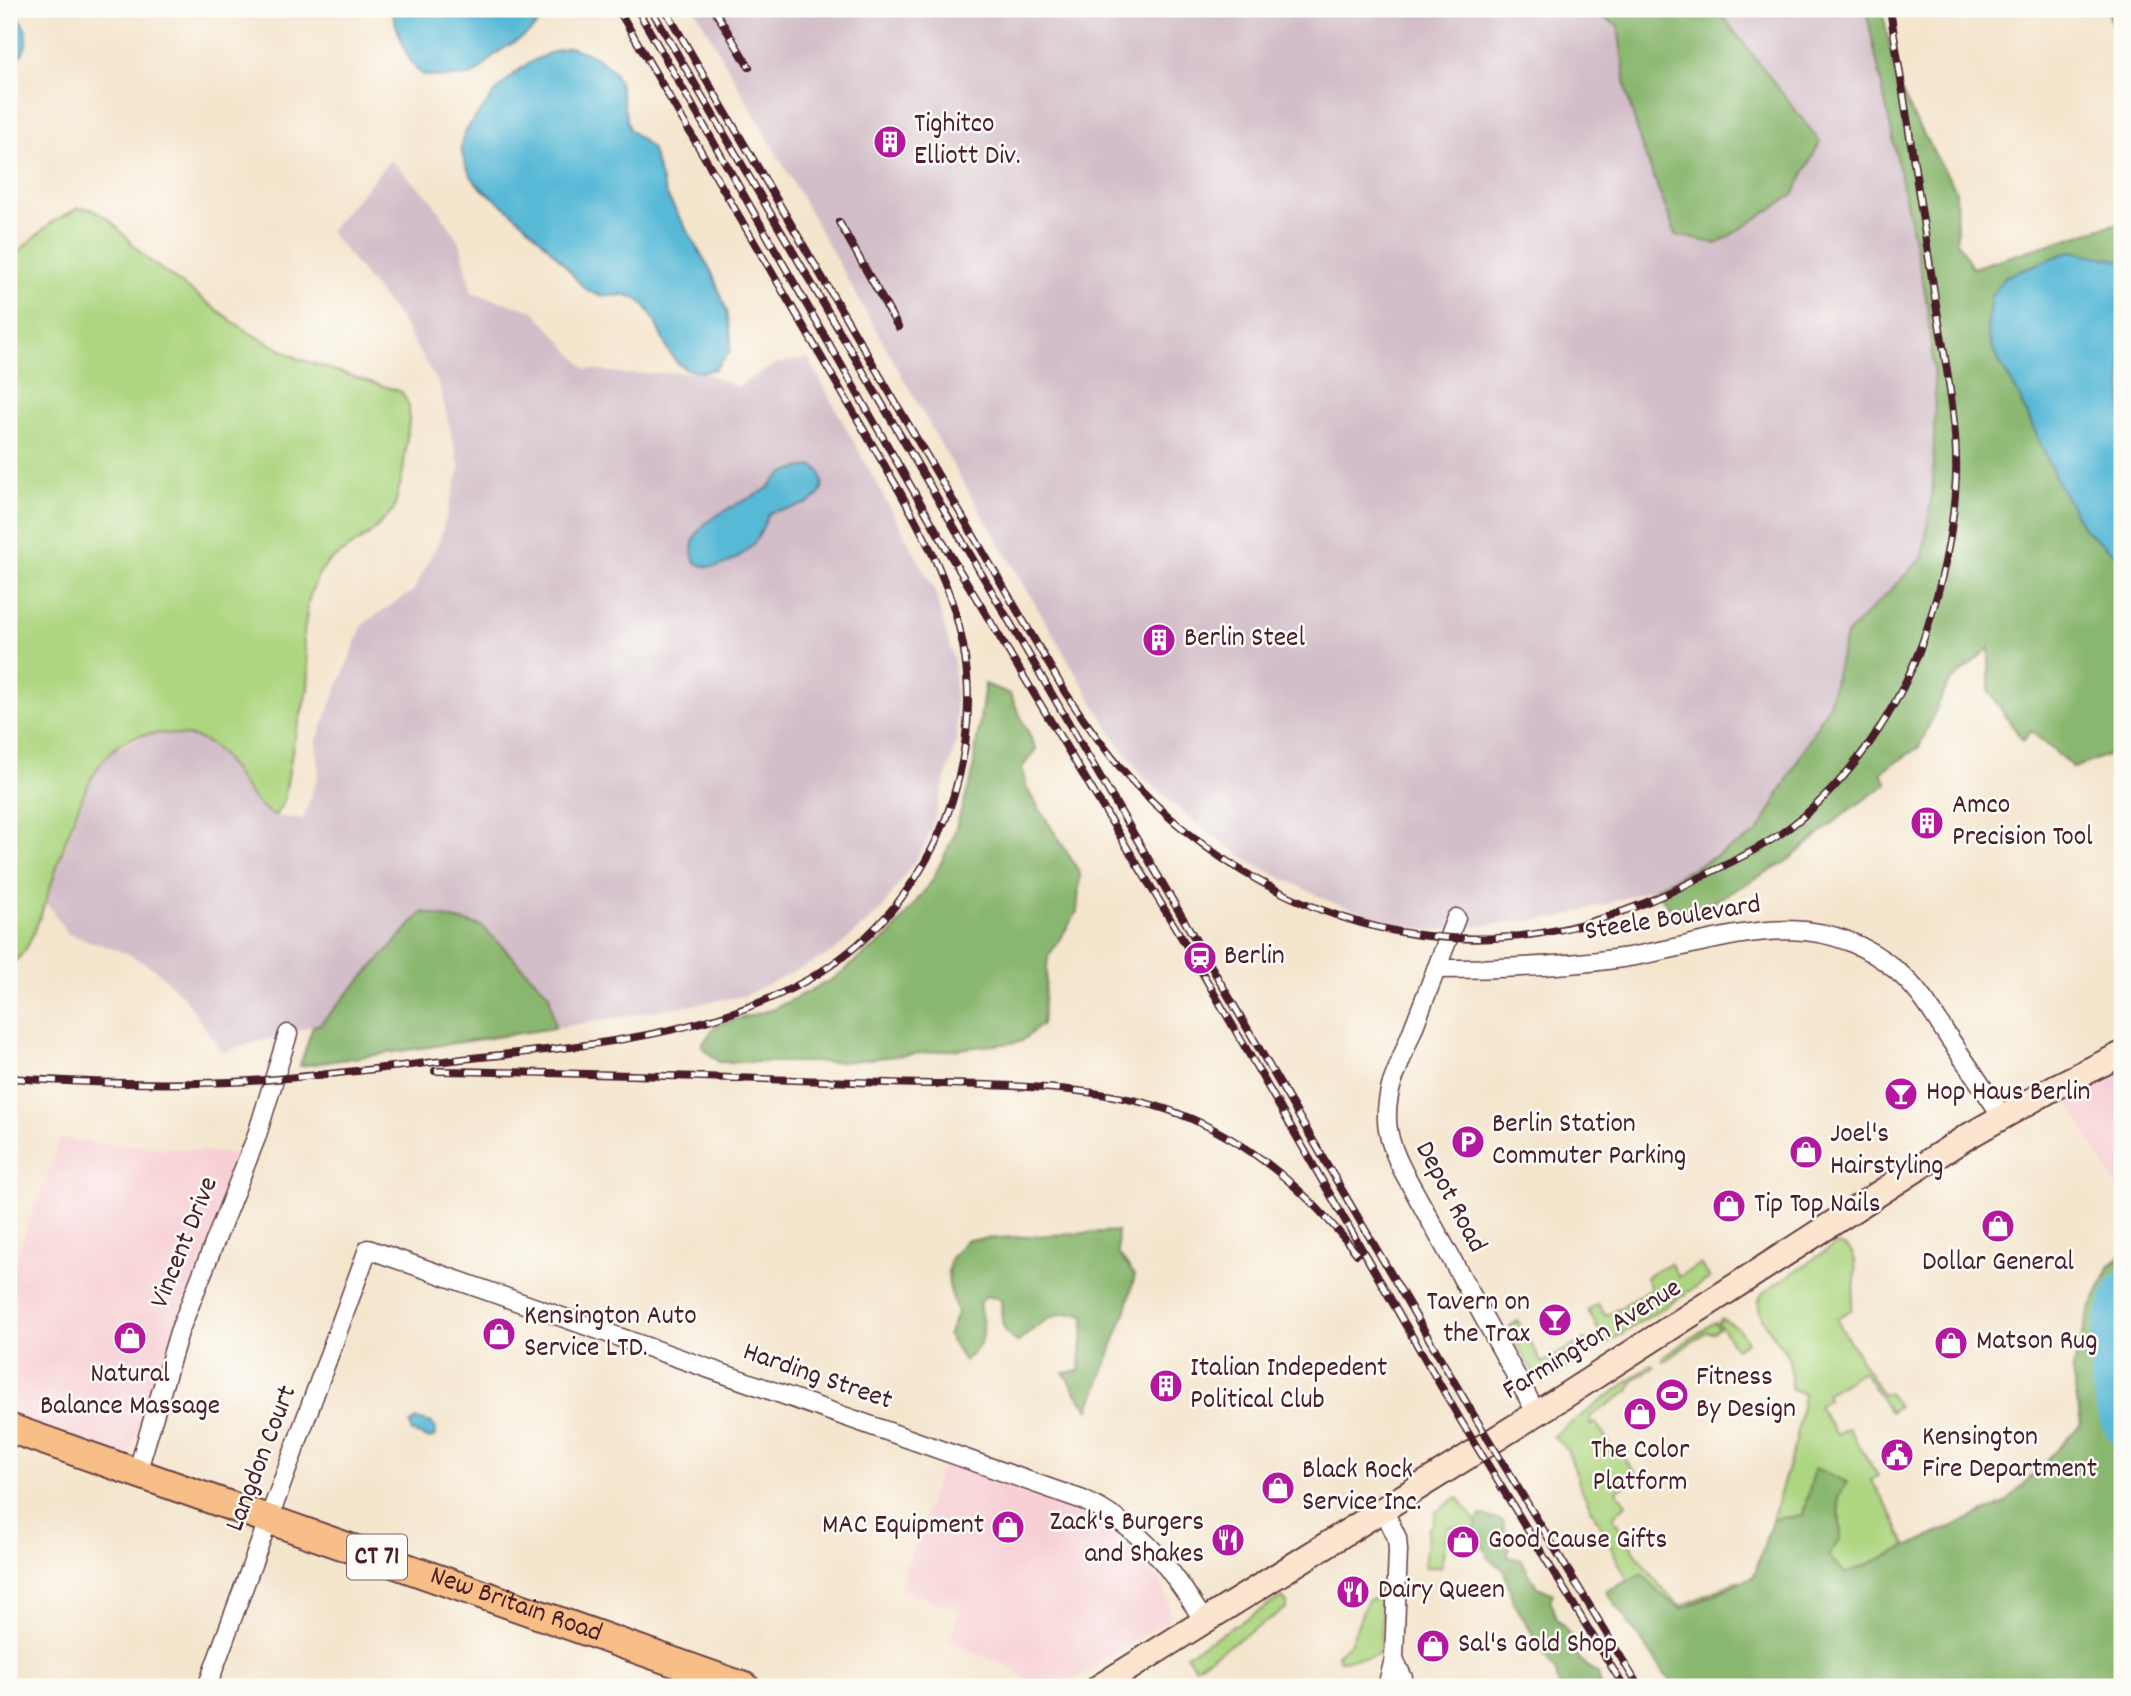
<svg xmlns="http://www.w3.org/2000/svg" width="2131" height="1696" viewBox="0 0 2131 1696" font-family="Dekko,sans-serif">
	<rect width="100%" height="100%" fill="#fdfcf7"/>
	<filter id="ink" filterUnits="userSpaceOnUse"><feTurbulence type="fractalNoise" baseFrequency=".0143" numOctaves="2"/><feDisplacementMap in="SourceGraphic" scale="14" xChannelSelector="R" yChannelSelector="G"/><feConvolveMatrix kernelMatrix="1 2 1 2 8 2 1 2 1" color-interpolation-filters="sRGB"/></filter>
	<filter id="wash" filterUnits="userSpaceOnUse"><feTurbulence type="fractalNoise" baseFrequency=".00686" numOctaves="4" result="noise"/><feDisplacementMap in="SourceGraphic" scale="28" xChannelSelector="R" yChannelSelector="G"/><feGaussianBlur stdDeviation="1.57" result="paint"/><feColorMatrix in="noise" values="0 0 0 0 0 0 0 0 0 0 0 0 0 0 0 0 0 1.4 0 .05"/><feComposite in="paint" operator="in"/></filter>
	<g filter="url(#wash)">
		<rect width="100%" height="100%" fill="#f4e5cd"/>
		<g fill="#f7cfd4">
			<polygon points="2122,1072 2122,1198 2065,1096"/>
			<polygon points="60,1139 244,1155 177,1324 127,1458 9,1415 9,1277"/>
			<polygon points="943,1463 1100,1521 1160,1582 1168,1600 1170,1611 1168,1620 1063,1687 1035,1687 1009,1666 949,1642 960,1610 899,1589"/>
		</g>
		<g fill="#d2bdc8">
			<polygon points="695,9 1866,9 1927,303 1935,388 1933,485 1923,557 1846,635 1829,704 1757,834 1654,889 1562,917 1430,931 1393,922 1334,903 1255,865 1192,821 1142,776 1114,737 941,445"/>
			<polygon points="390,160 430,198 460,242 472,293 534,311 586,369 628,374 703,372 737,387 776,364 808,358 934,589 954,662 957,740 927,842 882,909 832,953 744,996 555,1028 549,994 423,912 320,1024 222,1052 183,996 155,969 126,953 68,934 46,902 90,779 112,751 150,733 197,737 224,757 262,808 275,816 303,820 319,772 316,742 363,624 414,590 440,539 460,468 439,385 400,319 329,231"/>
		</g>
		<g fill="#add681" stroke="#7c7a56" stroke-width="2">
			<path d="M79,208L91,209L109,219L146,258L246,331L299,359L402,392L409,406V420L403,472L394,509L370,534L328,562L318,575L309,598L303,639L309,671L308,689L294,740L284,801L275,816C241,800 234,751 197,738C189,735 179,735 170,734C111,727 91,773 73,821C60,854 51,889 38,922C32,937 25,958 9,964V260L52,222Z"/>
			<path d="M1836,1244C1868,1247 1851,1290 1852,1309L1836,1319L1883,1395L1888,1393L1898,1406L1890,1412L1863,1371L1826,1394L1828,1399L1818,1406L1837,1435L1848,1428L1878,1476L1871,1480L1890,1511L1907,1547L1846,1574L1827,1556L1841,1538L1838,1497L1815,1469L1803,1515L1772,1520L1796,1441L1804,1394L1791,1388C1791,1377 1792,1366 1787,1355C1779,1338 1747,1311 1763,1293Z"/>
			<polygon points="1670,1263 1679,1277 1700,1264 1710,1278 1606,1344 1588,1310 1598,1304 1606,1316 1651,1289 1646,1277"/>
			<polygon points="1722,1319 1738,1328 1747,1342 1736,1349 1718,1322"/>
			<polygon points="1518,1321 1542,1363 1586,1339 1594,1352 1547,1380 1534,1374 1511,1333 1510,1326"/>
			<polygon points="1715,1322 1719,1328 1713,1333 1706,1332 1663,1362 1663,1357"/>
			<path d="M1651,1365L1654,1367L1633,1381L1629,1391L1591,1416L1590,1426L1596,1423L1616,1454L1620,1452L1636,1474L1633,1480L1616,1491L1626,1504L1613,1517C1633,1549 1652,1582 1681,1606L1737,1581L1747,1580L1682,1609L1660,1594L1642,1575L1628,1581L1583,1492L1567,1449L1553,1436Z"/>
			<path d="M1458,1497L1477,1524L1474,1530L1448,1526L1441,1567H1424L1428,1529C1433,1526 1436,1518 1436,1512Z"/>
			<polygon points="1282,1597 1287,1603 1287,1608 1195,1667 1186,1655"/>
			<polygon points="1375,1598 1381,1601 1382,1608 1380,1653 1370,1657 1340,1660 1337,1654 1350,1644 1367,1601"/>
		</g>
		<g fill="#8ab76f" stroke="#6a6b4d" stroke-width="2">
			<polygon points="1585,9 1717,9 1820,142 1793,195 1717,244 1676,235 1641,144 1627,93 1618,25"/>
			<polygon points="1866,9 1882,9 1897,82 1916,122 1956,190 1957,241 1972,268 2118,223 2122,219 2122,261 2071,251 2004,277 1997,358 2018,393 2057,481 2084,529 2122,559 2122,749 2074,768 2031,731 2023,741 1989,692 1989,648 1947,685 1919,747 1881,772 1887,784 1849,810 1787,861 1681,920 1654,889 1757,834 1829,704 1846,635 1923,557 1933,485 1935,388 1927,303"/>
			<polygon points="2108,9 2122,9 2122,66"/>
			<polygon points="985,684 1010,694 1036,749 1022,768 1027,789 1080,873 1077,912 1048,957 1042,1024 1020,1042 843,1062 719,1062 701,1046 716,1025 774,1009 833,979 891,934 932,881 952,840 972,777"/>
			<polygon points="423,912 482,926 549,994 555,1028 300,1066 313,1026 320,1024"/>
			<path d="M1117,1231L1118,1254L1135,1275L1125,1313L1089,1409L1078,1396L1064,1373L1079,1371L1085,1315C1052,1309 1042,1322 1018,1342C999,1332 1002,1318 1001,1299L986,1296L979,1303C984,1331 989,1342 964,1361L948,1336L957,1313L949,1285L948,1271L951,1258L966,1240Z"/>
			<polygon points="2122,1254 2122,1687 1674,1687 1606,1591 1642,1574 1660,1594 1682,1609 1754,1576 1772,1520 1803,1515 1815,1468 1847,1482 1838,1498 1841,1538 1828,1556 1846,1574 2007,1502 2081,1424 2072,1372 2089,1311 2110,1266"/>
			<polygon points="1480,1515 1503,1521 1509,1547 1508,1557 1521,1560 1537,1587 1553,1593 1550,1601 1557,1618 1574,1641 1578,1659 1597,1673 1600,1687 1559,1687 1556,1673 1513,1601 1504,1570 1487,1557 1487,1553 1474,1530"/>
		</g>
		<g fill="#58b9d7" stroke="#516c81" stroke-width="2">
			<path d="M9,9H14C30,34 34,45 9,68Z"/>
			<path d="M391,9H546C538,34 515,39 496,54C488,60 481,71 472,75C467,78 429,77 424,75C407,69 397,25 391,9Z"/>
			<path d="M569,47L593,55L613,71L619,83L629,129L651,148L666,194L712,273L727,311L731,337L730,351L715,369C661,386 667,319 637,299C624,290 609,300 595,294C582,289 574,276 565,265C546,244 526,223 504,206C496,199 486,193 479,186C471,178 464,164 462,153C458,134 474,121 484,107C505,77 534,55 569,47Z"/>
			<polygon points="2071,251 2122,261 2122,559 2084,529 2057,481 2018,393 1997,358 1987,334 1990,298 2004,277"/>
			<path d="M813,466C819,469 821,472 822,479C827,506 789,508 771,512C764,520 763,529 758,537C746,556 716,576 695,562C678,523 742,504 765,490C771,486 775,479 781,475C789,470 803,467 813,466Z"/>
			<polygon points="416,1419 432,1423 436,1429 434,1437 430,1439 412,1432 410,1424"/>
		</g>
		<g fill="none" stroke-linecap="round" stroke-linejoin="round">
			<path stroke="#58b9d7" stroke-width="33" d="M2122,1289C2105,1325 2100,1395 2122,1429"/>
		</g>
	</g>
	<g filter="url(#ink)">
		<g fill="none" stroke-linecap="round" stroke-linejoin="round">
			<defs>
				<g id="street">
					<path d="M1456,918L1392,1083C1382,1118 1387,1140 1403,1171L1536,1412"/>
					<path d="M1436,969C1498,969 1560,967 1622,958C1718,944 1810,897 1896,970C1917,987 1931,1010 1945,1032C1964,1060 1983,1088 2002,1116"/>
					<polyline points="137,1473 179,1332 256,1138 288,1034"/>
					<polyline points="1383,1508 1397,1538 1398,1550 1394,1659 1387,1687"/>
					<polyline points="1394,1659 1403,1678 1404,1687"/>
					<path d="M207,1687L368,1249L1083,1500C1143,1528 1169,1566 1204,1621"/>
				</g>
				<polyline id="secondary" points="1099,1687 1566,1395 1965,1138 2057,1086 2122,1054"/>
				<g id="primary">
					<path id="s1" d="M9,1428L745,1687"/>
				</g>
			</defs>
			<use href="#street" stroke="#643d43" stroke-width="21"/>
			<use href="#secondary" stroke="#643d43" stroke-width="28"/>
			<use href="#primary" stroke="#643d43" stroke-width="32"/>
			<use href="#street" stroke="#fff" stroke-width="18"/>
			<use href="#secondary" stroke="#fce5cf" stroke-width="24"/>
			<use href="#primary" stroke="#f7be87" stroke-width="28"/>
			<defs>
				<g id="rail">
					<polyline points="637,9 952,558 1189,950 1461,1421 1624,1687"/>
					<polyline points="651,9 1473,1414 1639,1687"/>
					<path d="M665,9L1065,692C1087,725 1110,758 1138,787C1243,896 1390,958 1542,933C1601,923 1658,900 1711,872C1734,861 1758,849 1779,835C1848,787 1901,708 1927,629C1943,580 1954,528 1956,477C1958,418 1944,356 1935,298C1920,201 1905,105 1890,9"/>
					<polyline points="714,9 749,67"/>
					<polyline points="839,222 898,327"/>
					<path d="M435,1071C587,1073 738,1078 889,1083C980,1086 1091,1081 1177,1113C1251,1141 1308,1192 1357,1254"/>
					<path d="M9,1078C89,1083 170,1086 250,1081C321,1076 391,1067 462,1059C576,1047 707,1037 809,979C924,914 987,775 963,645C953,590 927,540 900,492L618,9"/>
				</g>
			</defs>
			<use href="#rail" stroke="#4a1f2b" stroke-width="8"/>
			<use href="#rail" stroke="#fdfcf7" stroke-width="5" stroke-dasharray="16" stroke-linecap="butt"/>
		</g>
	</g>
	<defs>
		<symbol id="building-disc" viewBox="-11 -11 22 22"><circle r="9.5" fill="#b5179e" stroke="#fdfcf7"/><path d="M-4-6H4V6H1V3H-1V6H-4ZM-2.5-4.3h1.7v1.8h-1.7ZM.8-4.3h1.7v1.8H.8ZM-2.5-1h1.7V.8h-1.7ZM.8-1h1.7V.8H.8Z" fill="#fff"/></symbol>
		<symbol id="station-disc" viewBox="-11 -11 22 22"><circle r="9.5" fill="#b5179e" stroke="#fdfcf7"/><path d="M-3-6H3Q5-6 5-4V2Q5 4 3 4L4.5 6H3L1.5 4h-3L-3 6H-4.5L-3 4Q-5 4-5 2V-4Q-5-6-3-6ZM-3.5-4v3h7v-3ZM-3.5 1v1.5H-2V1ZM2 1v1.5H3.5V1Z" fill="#fff"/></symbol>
		<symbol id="bar-disc" viewBox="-11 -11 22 22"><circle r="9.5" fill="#b5179e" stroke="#fdfcf7"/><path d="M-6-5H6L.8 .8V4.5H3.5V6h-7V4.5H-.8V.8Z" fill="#fff"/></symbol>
		<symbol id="parking-disc" viewBox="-11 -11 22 22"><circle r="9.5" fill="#b5179e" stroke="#fdfcf7"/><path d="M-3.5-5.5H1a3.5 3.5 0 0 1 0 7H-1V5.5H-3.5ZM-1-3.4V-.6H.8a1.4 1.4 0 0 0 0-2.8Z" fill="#fff"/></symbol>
		<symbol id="shop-disc" viewBox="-11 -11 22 22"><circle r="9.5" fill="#b5179e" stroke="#fdfcf7"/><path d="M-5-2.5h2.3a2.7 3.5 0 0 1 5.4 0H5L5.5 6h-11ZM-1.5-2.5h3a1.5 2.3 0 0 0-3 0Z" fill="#fff"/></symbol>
		<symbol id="stadium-disc" viewBox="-11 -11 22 22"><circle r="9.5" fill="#b5179e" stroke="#fdfcf7"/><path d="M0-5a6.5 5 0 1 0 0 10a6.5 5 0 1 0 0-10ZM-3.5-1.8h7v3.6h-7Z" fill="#fff"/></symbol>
		<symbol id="civic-disc" viewBox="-11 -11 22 22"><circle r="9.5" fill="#b5179e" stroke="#fdfcf7"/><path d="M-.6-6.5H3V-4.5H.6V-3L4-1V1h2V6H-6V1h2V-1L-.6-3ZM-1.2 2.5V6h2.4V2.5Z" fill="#fff"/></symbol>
		<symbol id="restaurant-disc" viewBox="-11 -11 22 22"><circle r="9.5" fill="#b5179e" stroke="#fdfcf7"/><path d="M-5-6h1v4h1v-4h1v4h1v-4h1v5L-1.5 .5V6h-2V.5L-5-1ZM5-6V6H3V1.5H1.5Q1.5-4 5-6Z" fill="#fff"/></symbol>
	</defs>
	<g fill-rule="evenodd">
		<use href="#building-disc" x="871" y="123" width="38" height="38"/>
		<use href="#building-disc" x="1140" y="621" width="38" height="38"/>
		<use href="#building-disc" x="1908" y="804" width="38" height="38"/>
		<use href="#station-disc" x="1181" y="939" width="38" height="38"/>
		<use href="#bar-disc" x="1882" y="1075" width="38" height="38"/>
		<use href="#parking-disc" x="1449" y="1123" width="38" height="38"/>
		<use href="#shop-disc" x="1787" y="1133" width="38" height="38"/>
		<use href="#shop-disc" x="1710" y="1187" width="38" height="38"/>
		<use href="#shop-disc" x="1979" y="1207" width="38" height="38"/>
		<use href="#bar-disc" x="1536" y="1301" width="38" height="38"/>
		<use href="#shop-disc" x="480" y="1315" width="38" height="38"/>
		<use href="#shop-disc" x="111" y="1319" width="38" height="38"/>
		<use href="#shop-disc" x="1932" y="1324" width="38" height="38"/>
		<use href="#building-disc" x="1147" y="1367" width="38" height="38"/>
		<use href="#stadium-disc" x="1653" y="1376" width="38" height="38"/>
		<use href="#shop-disc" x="1621" y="1395" width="38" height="38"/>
		<use href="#civic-disc" x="1878" y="1436" width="38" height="38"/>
		<use href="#shop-disc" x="1259" y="1469" width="38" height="38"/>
		<use href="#shop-disc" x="989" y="1508" width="38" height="38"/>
		<use href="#restaurant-disc" x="1209" y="1521" width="38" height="38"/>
		<use href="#shop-disc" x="1444" y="1523" width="38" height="38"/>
		<use href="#restaurant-disc" x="1334" y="1573" width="38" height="38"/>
		<use href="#shop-disc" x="1414" y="1627" width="38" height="38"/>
	</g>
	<g text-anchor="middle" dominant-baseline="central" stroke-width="5" stroke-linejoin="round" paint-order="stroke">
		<rect fill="#fdfcf7" stroke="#806168" stroke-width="2" x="347" y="1534.5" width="60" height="45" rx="5"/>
		<g font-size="26" font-weight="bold" fill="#4a1f2b">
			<text x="377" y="1557">CT 71</text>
		</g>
		<g font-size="28" fill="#4a1f2b" stroke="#fdfcf7" text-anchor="start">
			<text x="914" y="126">Tighitco<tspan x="914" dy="32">Elliott Div.</tspan></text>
			<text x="1184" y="640">Berlin Steel</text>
			<text x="1952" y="807">Amco<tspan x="1952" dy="32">Precision Tool</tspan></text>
			<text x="1224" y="958">Berlin</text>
			<text x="1926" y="1094">Hop Haus Berlin</text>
			<text x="1492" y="1126">Berlin Station<tspan x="1492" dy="32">Commuter Parking</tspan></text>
			<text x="1830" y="1136">Joel's<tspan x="1830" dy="32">Hairstyling</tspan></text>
			<text x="1754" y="1206">Tip Top Nails</text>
			<text x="1998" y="1264" text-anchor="middle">Dollar General</text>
			<text x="1530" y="1304" text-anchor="end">Tavern on<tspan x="1530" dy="32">the Trax</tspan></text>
			<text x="524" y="1318">Kensington Auto<tspan x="524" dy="32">Service LTD.</tspan></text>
			<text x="1976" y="1343">Matson Rug</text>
			<text x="1190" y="1370">Italian Indepedent<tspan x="1190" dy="32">Political Club</tspan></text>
			<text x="130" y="1376" text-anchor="middle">Natural<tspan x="130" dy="32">Balance Massage</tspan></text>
			<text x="1696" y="1379">Fitness<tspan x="1696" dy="32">By Design</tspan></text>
			<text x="1922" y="1439">Kensington<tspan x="1922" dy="32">Fire Department</tspan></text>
			<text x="1640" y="1452" text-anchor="middle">The Color<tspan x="1640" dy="32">Platform</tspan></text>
			<text x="1302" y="1472">Black Rock<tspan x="1302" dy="32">Service Inc.</tspan></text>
			<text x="1204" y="1524" text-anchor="end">Zack's Burgers<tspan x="1204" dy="32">and Shakes</tspan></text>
			<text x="984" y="1527" text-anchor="end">MAC Equipment</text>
			<text x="1488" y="1542">Good Cause Gifts</text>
			<text x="1378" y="1592">Dairy Queen</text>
			<text x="1458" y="1646">Sal's Gold Shop</text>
		</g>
		<g font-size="28" fill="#4a1f2b" stroke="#fdfcf7">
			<text transform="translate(1673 920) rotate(-9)">Steele Boulevard</text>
			<text transform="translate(1449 1198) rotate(62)">Depot Road</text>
			<text transform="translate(186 1243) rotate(-68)">Vincent Drive</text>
			<text transform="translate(1593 1341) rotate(-32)">Farmington Avenue</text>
			<text transform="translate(817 1378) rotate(19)">Harding Street</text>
			<text transform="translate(263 1459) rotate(-69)">Langdon Court</text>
			<text stroke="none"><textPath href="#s1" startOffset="537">New Britain Road</textPath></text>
		</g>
	</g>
	<rect width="2131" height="1696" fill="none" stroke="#fdfcf7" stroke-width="35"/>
</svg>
